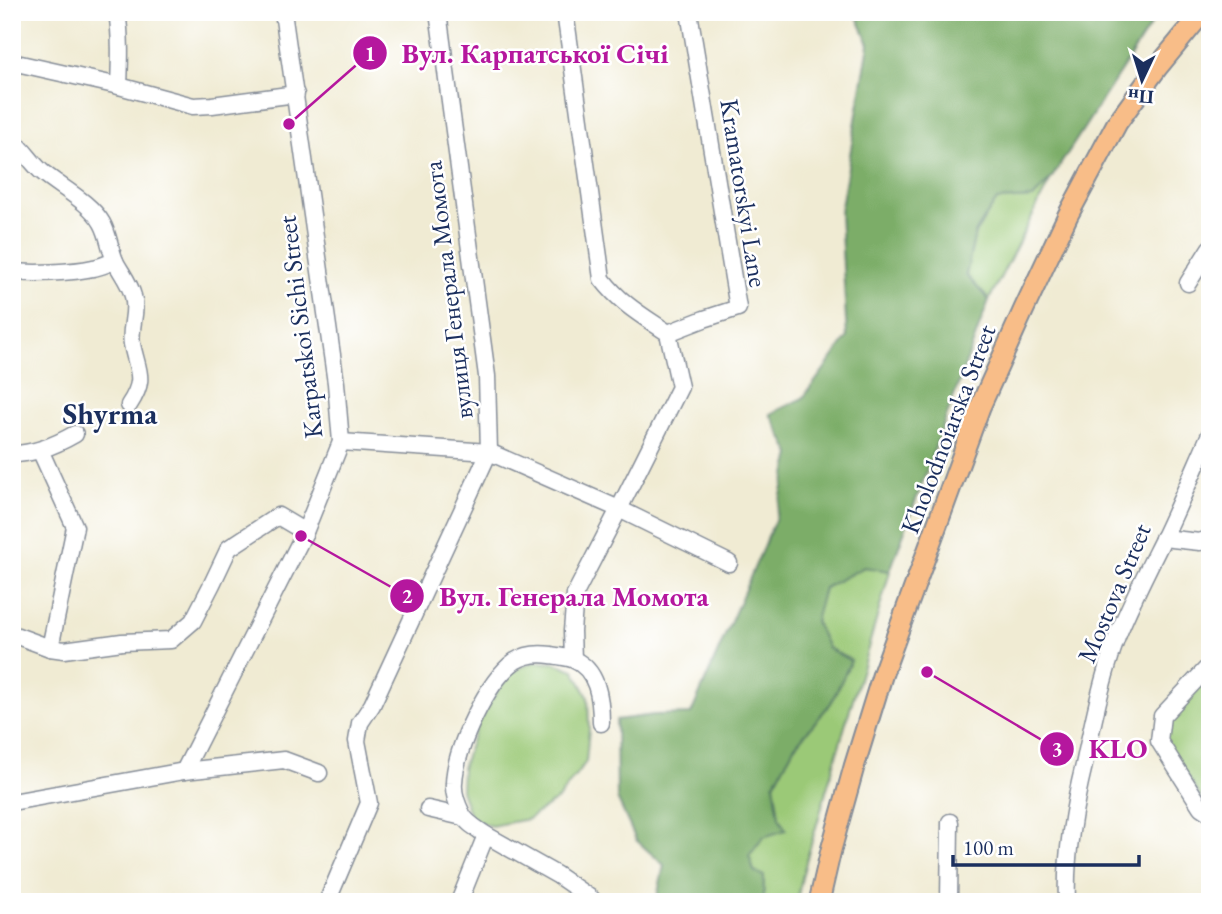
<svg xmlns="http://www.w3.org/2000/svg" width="1222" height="914" viewBox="0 0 1222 914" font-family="'EB Garamond',serif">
	<rect width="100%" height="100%" fill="#fff"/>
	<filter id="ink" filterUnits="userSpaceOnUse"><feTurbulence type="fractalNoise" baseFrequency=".0143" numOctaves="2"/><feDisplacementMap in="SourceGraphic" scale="14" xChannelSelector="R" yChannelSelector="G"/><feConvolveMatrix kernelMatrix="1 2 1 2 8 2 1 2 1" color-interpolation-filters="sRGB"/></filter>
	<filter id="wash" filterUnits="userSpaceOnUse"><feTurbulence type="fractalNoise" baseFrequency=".00686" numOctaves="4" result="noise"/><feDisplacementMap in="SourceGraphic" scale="28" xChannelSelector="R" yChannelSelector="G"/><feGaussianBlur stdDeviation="1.57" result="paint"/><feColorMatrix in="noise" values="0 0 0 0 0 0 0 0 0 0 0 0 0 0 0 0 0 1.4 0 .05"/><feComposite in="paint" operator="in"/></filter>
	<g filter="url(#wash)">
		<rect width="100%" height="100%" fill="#f0ebd3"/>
		<g fill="#9bc977" stroke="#5b7c6a" stroke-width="2">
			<polygon points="1051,179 989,300 966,275 975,233 997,200 1033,198"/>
			<path d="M864,567L890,571C869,649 844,726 823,803C814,836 802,869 797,902H763L764,877L754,871L749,856L779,817L774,784L794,747L831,703L851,660L828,648L815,621L824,588Z"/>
			<polygon points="534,662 555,663 574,670 588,697 589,728 586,762 558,799 528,819 491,826 471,819 461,790 462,768 477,724 505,678 517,669"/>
			<polygon points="1210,670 1210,805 1204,802 1163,738 1163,719"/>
		</g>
		<polygon fill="#7cad68" stroke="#4c6e63" stroke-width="2" points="855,12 1162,12 1152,23 1051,179 1033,198 997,200 975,233 966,275 989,300 890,571 864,567 824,588 815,621 828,648 851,661 831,703 794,747 774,784 779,817 786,830 763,837 749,856 754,871 764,876 763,902 656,902 664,865 636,840 617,798 616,720 654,715 691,714 775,520 791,454 770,414 803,398 847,338 840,213 869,44"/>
	</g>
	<g filter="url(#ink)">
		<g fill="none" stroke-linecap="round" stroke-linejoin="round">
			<defs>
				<g id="minor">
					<path d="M117,12C121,37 120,61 119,86"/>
					<path d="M565,12L602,279C621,304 643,316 668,333L680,387L619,509L575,594L572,631L573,659"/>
					<polyline points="12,62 119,86 193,106 212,105 296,94"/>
					<path d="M12,140C24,149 30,161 41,171C60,187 90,202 102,223C109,235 110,251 116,263C122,274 130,284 133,296C138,313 129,327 132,344C137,371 147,378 129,405"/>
					<path d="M12,271C29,275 75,272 93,268C100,267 108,263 115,261"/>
					<polyline points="1188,283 1210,248"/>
					<polyline points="668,333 704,319 738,308 689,12"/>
					<polyline points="341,442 489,452 619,509 729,563"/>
					<polyline points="40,450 75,527 50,648"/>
					<path d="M12,454C34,454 56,445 75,434"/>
					<polyline points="1163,538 1200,542 1210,538"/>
					<polyline points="12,634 50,648 64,650 122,642 171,640 193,621 212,584 229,548 278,516 305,532"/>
					<polyline points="1210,665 1162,716 1159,741 1201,807 1210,813"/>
					<polyline points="184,771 305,532 341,442 336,383 283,12"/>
					<polyline points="12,802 184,771 284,760 319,773"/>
					<polyline points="428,809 463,817"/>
					<polyline points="486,835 557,875 592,899 594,902"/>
					<polyline points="327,902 369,803 357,741 360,723 372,705 489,452 487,376 438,12"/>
					<path d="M459,902L486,835C478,829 466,823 462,814C458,806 453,793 454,783C455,749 487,681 515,661C526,654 538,653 551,655C558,656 566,657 572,659C598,669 601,699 601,723"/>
					<polyline points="949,902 950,822"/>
					<path d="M1067,902C1065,856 1073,810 1084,765C1093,722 1102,678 1117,637C1130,604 1146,573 1162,541C1179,506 1194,470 1210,434"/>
				</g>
				<polyline id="major" points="819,902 831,850 854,767 883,673 980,407 1024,309 1068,215 1117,123 1157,68 1203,12"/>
			</defs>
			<use href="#minor" stroke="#868d98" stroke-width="19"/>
			<use href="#major" stroke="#868d98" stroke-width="23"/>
			<use href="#minor" stroke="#fff" stroke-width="16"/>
			<use href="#major" stroke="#f8bd88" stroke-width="19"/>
		</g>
	</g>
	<g text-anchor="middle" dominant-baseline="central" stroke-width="5" stroke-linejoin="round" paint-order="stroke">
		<g font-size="26" fill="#1b2f5e" stroke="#fff">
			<text transform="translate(744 193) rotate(81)">Kramatorskyi Lane</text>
			<text transform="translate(448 290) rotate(-97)">вулиця Генерала Момота</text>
			<text transform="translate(300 327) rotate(-97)">Karpatskoi Sichi Street</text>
			<text transform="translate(948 429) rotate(-69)">Kholodnoiarska Street</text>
			<text transform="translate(1114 593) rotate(-67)">Mostova Street</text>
		</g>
		<g font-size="30" font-weight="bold" fill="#1b2f5e" stroke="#fff">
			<text x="110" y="413">Shyrma</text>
		</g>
	</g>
	<path fill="none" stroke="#b5179e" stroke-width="2.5" d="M289 124L370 53M301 536L407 596M927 672L1057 749"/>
	<g fill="#b5179e" stroke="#fff" stroke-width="2.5">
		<circle cx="289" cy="124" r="7"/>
		<circle cx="301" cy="536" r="7"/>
		<circle cx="927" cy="672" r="7"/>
		<circle cx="370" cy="53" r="18"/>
		<circle cx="407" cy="596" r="18"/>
		<circle cx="1057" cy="749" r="18"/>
	</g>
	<g font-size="21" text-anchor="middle" font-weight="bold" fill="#fff">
		<text x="370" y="61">1</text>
		<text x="407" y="603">2</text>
		<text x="1057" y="756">3</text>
	</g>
	<g font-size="28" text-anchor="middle" font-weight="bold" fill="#b5179e" stroke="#fff" stroke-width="5" stroke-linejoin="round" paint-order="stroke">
		<text x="535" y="63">Вул. Карпатської Січі</text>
		<text x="574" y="606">Вул. Генерала Момота</text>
		<text x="1118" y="758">KLO</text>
	</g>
	<rect width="1222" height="914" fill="none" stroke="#fff" stroke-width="42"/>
	<g transform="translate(1142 80) rotate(184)" stroke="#ffffff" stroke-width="5" paint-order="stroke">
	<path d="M0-5L12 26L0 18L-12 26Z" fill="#1b2f5e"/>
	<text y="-10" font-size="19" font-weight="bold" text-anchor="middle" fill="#1b2f5e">Пн</text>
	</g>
	<path d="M953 855v10h186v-10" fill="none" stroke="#1b2f5e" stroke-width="3.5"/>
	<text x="963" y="855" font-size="21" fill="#1b2f5e" stroke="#ffffff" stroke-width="5" paint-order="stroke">100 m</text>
</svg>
